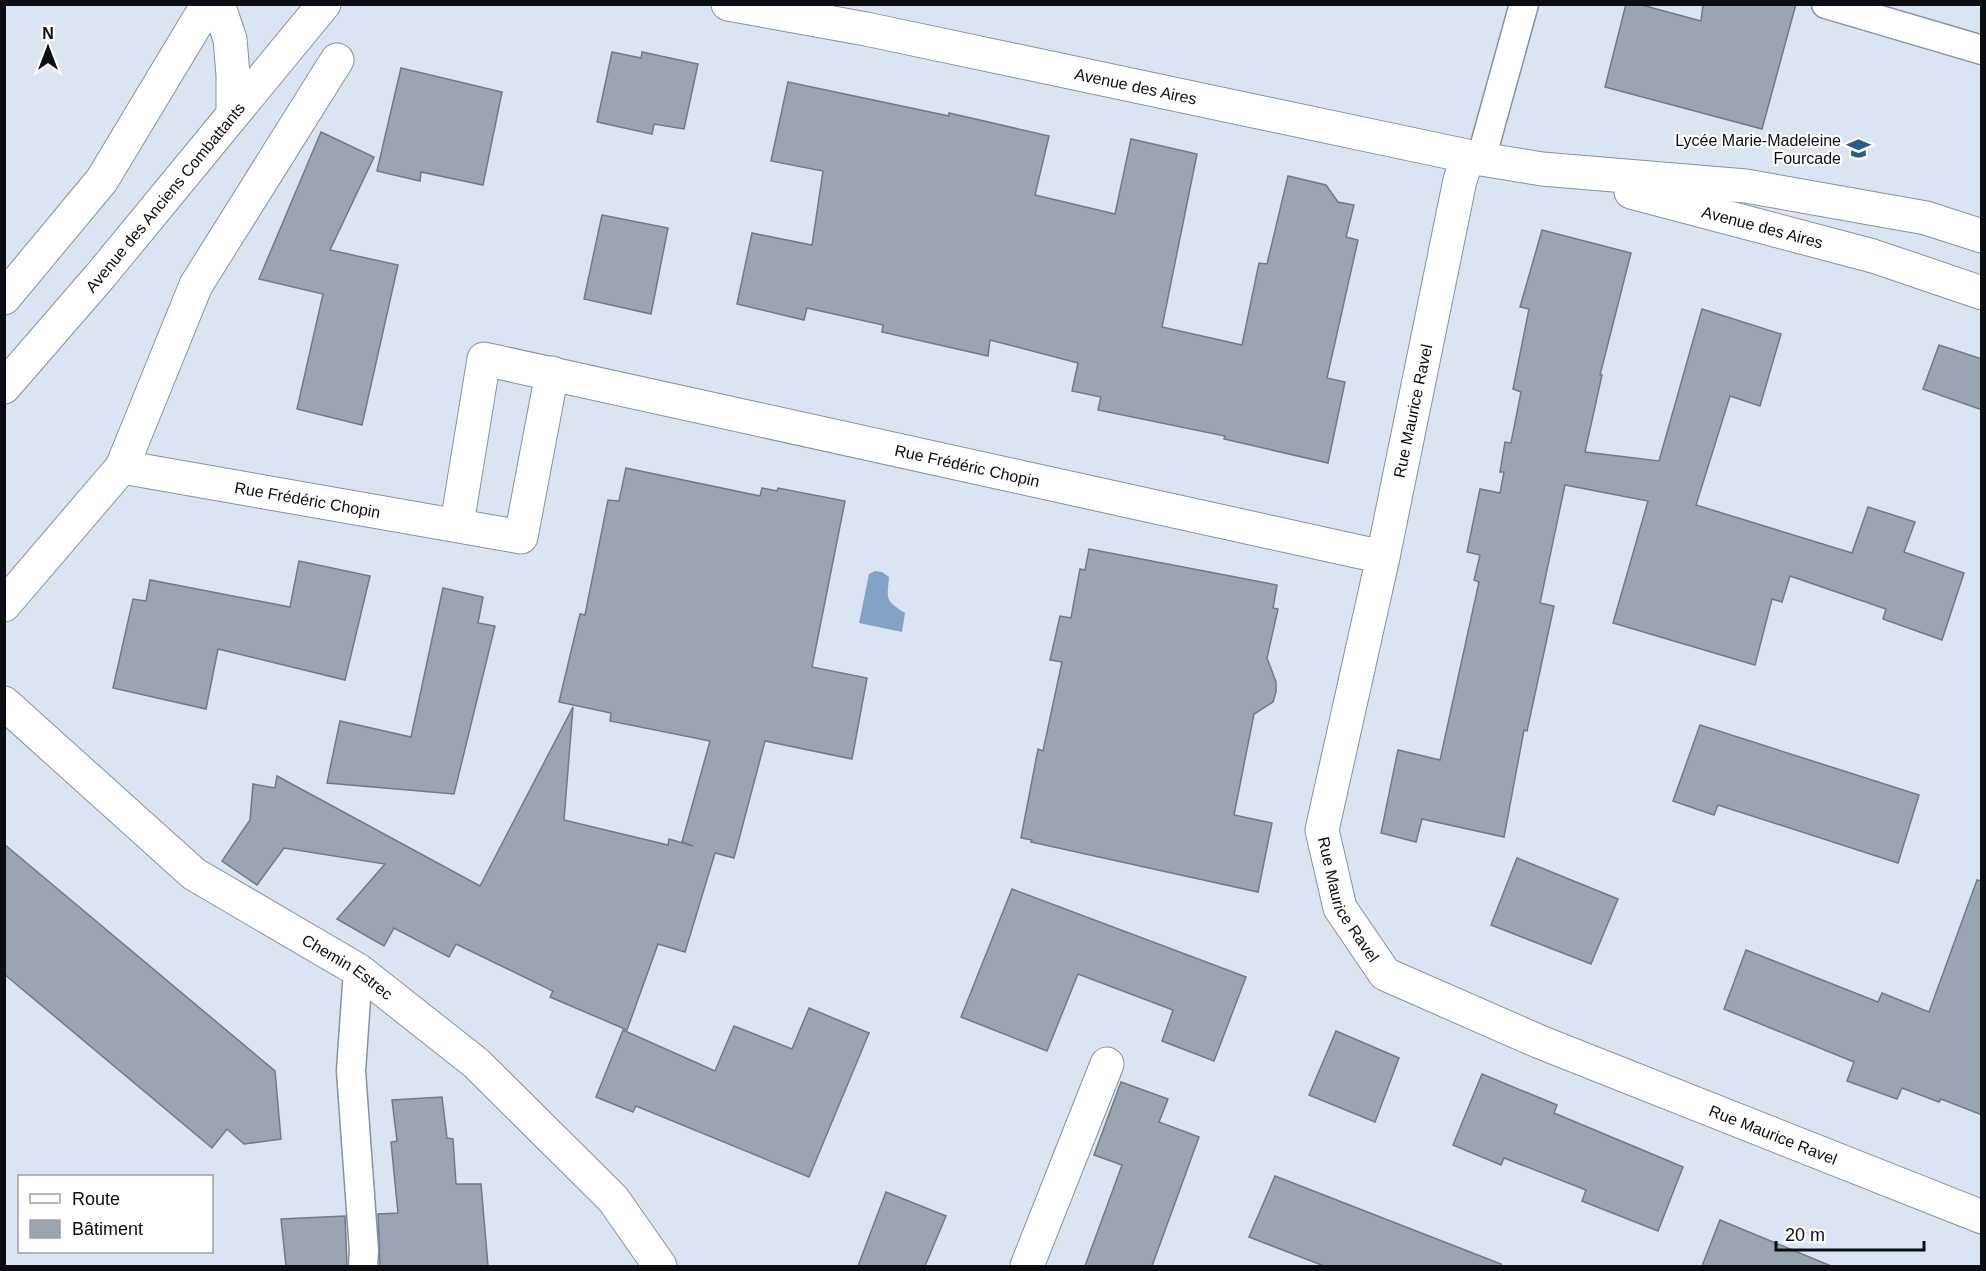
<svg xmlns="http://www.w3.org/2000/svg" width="1986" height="1271" font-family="Helvetica,sans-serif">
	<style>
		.water { fill: #82a3c6 }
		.building { fill: #9aa5b2; stroke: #6f7a86; stroke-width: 1.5 }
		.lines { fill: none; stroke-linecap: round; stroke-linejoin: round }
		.service-casing { stroke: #87929f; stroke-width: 31 }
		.minor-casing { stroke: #87929f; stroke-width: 35 }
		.secondary-casing { stroke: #87929f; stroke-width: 35 }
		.service { stroke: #fff; stroke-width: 28 }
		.minor { stroke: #fff; stroke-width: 33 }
		.secondary { stroke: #fff; stroke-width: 33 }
		.labels { text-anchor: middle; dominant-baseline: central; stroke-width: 4.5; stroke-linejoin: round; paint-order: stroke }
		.street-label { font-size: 16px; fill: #0a0e12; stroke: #fff }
		.poi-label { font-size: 16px; fill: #0a0e12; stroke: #fff; text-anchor: end }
	</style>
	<rect width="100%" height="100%" fill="#d9e5f2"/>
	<!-- water -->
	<path class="water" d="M875 571 882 572 889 577C887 600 885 600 905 613L902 632 859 623 869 574Z"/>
	<!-- building -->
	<g class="building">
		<path d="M1626 4H1638L1701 21 1703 4H1796L1762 129 1605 87Z"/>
		<path d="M612 52 641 58 642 52 698 64 684 129 654 124 652 134 597 122Z"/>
		<path d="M401 68 502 92 483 185 421 172 420 181 377 171Z"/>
		<path d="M788 82 949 116V113L1049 136 1035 195 1115 214 1131 139 1197 154 1162 327 1242 345 1259 263 1267 264 1288 176 1326 185 1338 202 1354 205 1346 237 1358 240 1327 378 1345 382 1328 463 1224 439 1225 436 1098 410 1101 397 1072 391 1078 363 990 340 988 356 882 332 883 325 807 308 804 320 737 304 752 233 812 245 823 171 771 161Z"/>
		<path d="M321 132 374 157 330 250 398 265 362 425 297 409 323 294 259 279Z"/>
		<path d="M602 215 668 228 651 314 584 299Z"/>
		<path d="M1542 230 1631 253 1600 375H1602L1585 452 1659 461 1702 309 1781 334 1760 406 1730 396 1696 505 1852 553 1868 507 1915 522 1904 552 1964 573 1942 640 1883 619 1886 609 1790 576 1782 602 1772 599 1755 665 1613 623 1648 501 1565 485 1540 603 1554 606 1527 731 1524 730 1504 837 1422 819 1416 842 1381 833 1398 750 1440 760 1479 582 1474 580 1480 555 1467 552 1480 489 1500 493 1504 472H1500L1505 442 1511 443 1521 392 1513 389 1529 309 1520 307Z"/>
		<path d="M1939 345 1982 359V410L1923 389Z"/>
		<path d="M626 468 760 496 762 488 777 491 778 488 845 501 812 667 867 678 852 759 765 741 734 858 715 853 685 952 658 944 627 1030 550 997 553 991 456 944 449 957 394 928 384 946 337 919 385 864 284 848 257 885 222 861 250 820 253 784 275 788 277 776 480 886 573 707 564 820 668 845 669 839 693 846 682 842 710 741 610 721 611 713 559 702 580 614 585 615 608 500 619 501Z"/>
		<path d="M1089 549 1277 585 1273 608 1278 609 1267 658 1276 682V692L1273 702 1254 714 1234 815 1272 823 1258 892 1031 842 1032 840 1021 838 1038 749 1043 751 1062 662 1050 660 1060 616 1071 618 1080 569 1085 570Z"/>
		<path d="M299 561 370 576 345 680 218 649 206 709 113 688 133 599 146 601 150 580 290 607Z"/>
		<path d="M443 588 483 597 478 623 495 626 454 794 327 783 340 721 411 737Z"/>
		<path d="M1700 725 1919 795 1898 863 1718 805 1714 815 1673 801Z"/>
		<path d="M4 844 275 1071 281 1139 244 1144 227 1129 212 1148 4 974Z"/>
		<path d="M1517 858 1618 899 1591 964 1491 925Z"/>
		<path d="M1977 880 1982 881V1115L1941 1099 1939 1102 1902 1088 1897 1099 1847 1081 1854 1062 1724 1009 1746 950 1878 1002 1882 993 1929 1012Z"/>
		<path d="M1012 889 1246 977 1214 1061 1162 1041 1173 1010 1078 974 1047 1051 961 1017Z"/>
		<path d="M809 1008 869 1033 809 1177 636 1106 633 1112 596 1097 623 1030 715 1071 734 1026 792 1049Z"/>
		<path d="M1336 1031 1399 1058 1375 1122 1309 1095Z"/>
		<path d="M1482 1074 1557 1105 1554 1113 1683 1167 1658 1231 1582 1201 1586 1190 1504 1158 1501 1165 1453 1145Z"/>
		<path d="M1121 1082 1168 1099 1159 1122 1199 1137 1152 1266H1085L1122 1165 1094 1155Z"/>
		<path d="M442 1097 447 1138 453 1139 456 1184H481L488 1266H380L378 1214 398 1213 391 1142 397 1141 392 1100Z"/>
		<path d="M1275 1176 1501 1264V1266H1324L1249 1237Z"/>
		<path d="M886 1192 946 1216 925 1266H858Z"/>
		<path d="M345 1216 347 1266H286L281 1219Z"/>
		<path d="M1720 1220 1831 1266H1702Z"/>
	</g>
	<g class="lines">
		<defs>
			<g id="service">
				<path d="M1826 4 1982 50"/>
				<path d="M1481 159 1524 4"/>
				<path d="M358 970 351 1071 364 1251 363 1266"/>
			</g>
			<g id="minor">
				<path id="s1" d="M728 4 866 29 1481 159 1542 169 1746 186 1926 218 1982 236"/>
				<path id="s2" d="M1468 157 1460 180 1383 557 1322 830 1340 908 1385 974 1540 1042 1982 1217"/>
				<path id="s3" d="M1631 192 1873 256 1982 293"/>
				<path d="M122 467 196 285 337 60"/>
				<path id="s4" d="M457 524 484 359 1383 557"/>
				<path id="s5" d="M4 605 122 467 521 537 552 373"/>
				<path id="s6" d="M4 703 194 874 358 970 476 1063 613 1199 660 1266"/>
				<path d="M1027 1266 1107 1064"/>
			</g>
			<g id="secondary">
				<path d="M218 4 230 39 233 75V113"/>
				<path d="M4 298 102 180 208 4"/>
				<path id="s7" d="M4 387 101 275 324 4"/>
			</g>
		</defs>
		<!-- service casing -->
		<use href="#service" class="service-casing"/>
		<!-- minor casing -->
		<use href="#minor" class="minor-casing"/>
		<!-- secondary casing -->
		<use href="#secondary" class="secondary-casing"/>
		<!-- service -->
		<use href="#service" class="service"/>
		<!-- minor -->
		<use href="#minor" class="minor"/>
		<!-- secondary -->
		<use href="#secondary" class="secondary"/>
	</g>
	<!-- icons -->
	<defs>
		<symbol id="school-bare" viewBox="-9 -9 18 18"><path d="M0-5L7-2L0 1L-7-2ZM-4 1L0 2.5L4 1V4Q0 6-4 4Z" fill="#255e96" stroke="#fff" stroke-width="2.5" paint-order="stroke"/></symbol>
	</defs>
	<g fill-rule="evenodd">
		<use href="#school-bare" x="1842" y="132" width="33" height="33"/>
	</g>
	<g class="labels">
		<!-- street labels -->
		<g class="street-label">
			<text stroke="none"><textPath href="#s1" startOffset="416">Avenue des Aires</textPath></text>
			<text stroke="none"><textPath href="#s7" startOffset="249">Avenue des Anciens Combattants</textPath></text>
			<text stroke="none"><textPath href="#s3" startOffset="136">Avenue des Aires</textPath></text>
			<text transform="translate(1413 411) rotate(-78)">Rue Maurice Ravel</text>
			<text stroke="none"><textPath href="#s4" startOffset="662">Rue Frédéric Chopin</textPath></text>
			<text stroke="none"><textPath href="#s5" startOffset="370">Rue Frédéric Chopin</textPath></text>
			<text stroke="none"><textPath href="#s2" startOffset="764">Rue Maurice Ravel</textPath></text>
			<text stroke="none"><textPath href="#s6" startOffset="435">Chemin Estrec</textPath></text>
			<text stroke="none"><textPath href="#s2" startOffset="1269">Rue Maurice Ravel</textPath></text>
		</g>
		<!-- poi labels -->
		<g class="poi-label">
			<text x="1841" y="140">Lycée Marie-Madeleine<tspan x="1841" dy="18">Fourcade</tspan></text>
		</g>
	</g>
	<!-- border -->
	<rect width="1986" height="1271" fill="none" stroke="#0a0e12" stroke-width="12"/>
	<!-- legend -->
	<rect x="18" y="1175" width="195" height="78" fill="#ffffff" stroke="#9d9fa0" stroke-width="1.5"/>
	<rect x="30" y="1194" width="30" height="9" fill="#ffffff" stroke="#9d9fa0" stroke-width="1.5"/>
	<text x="72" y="1205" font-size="18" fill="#0a0e12">Route</text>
	<rect x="30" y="1220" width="30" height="18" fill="#9aa5b2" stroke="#9d9fa0" stroke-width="1.5"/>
	<text x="72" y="1235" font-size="18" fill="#0a0e12">Bâtiment</text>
	<!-- north arrow -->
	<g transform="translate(48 48)" stroke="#ffffff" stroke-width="4.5" paint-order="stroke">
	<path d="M0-4.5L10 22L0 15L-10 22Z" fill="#0a0e12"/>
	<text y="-9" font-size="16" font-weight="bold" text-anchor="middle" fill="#0a0e12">N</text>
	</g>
	<!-- scale -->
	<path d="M1776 1241v9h148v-9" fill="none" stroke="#0a0e12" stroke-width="3"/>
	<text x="1785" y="1241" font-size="18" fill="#0a0e12" stroke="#ffffff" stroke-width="4.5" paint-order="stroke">20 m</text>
</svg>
